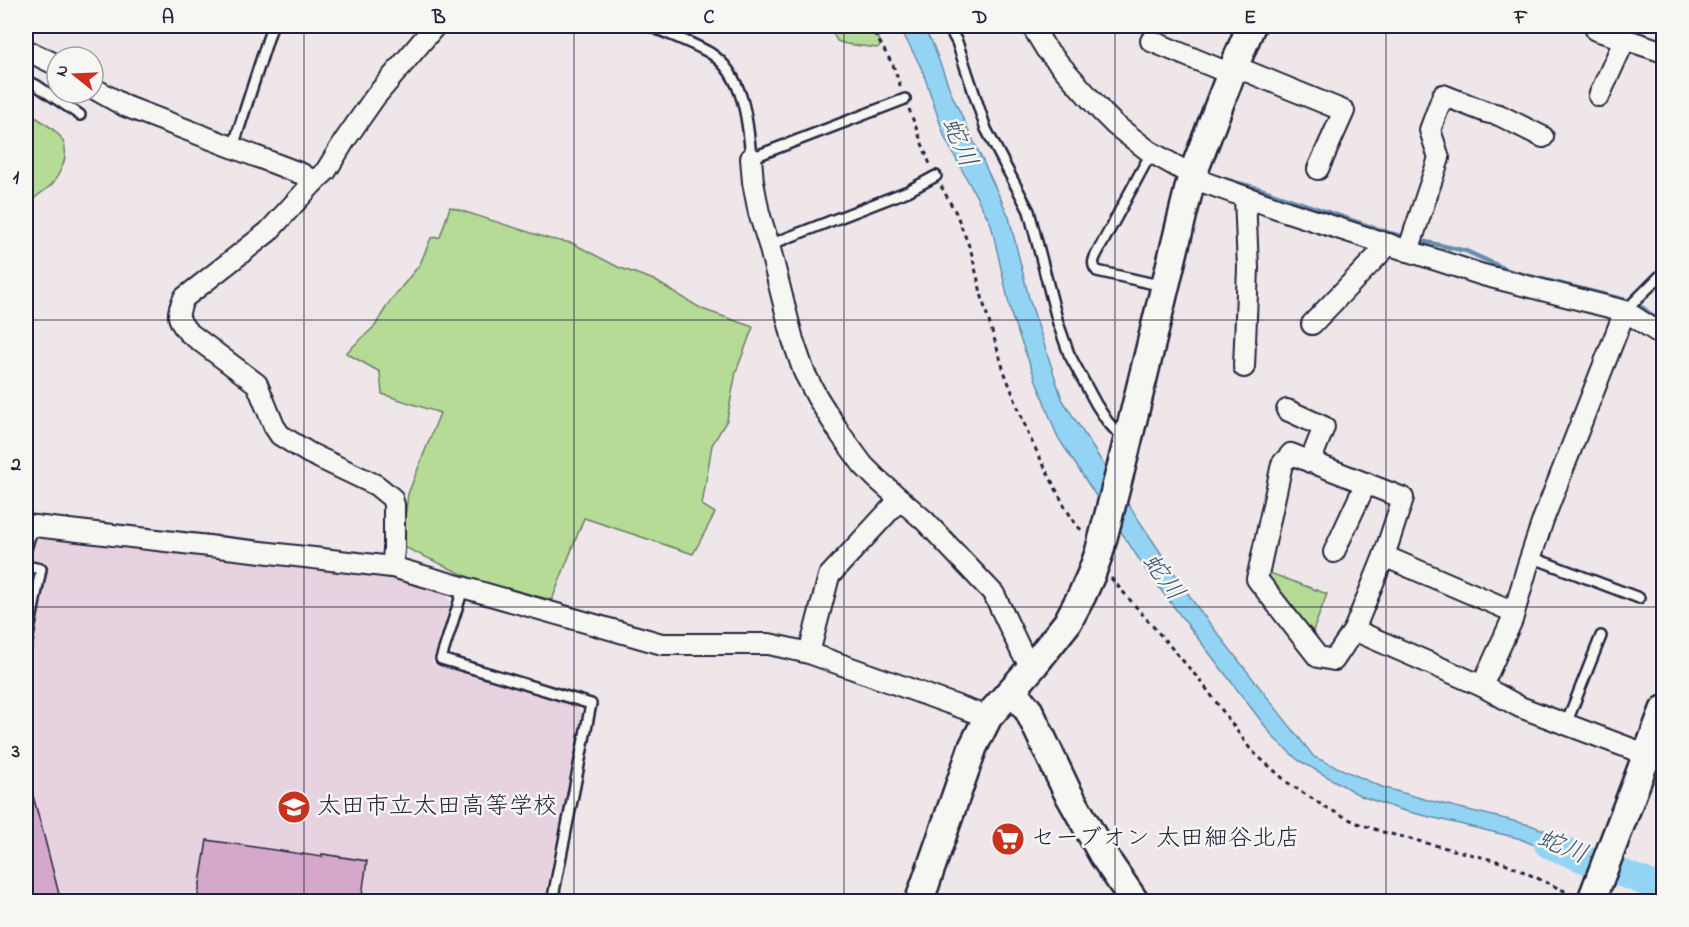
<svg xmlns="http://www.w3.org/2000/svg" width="1689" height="927" font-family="'Indie Flower','Klee One',sans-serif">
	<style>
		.built { fill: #e7d3e0 }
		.green { fill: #b5db96; stroke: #6c7e68; stroke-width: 1.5 }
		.water { fill: #93d4f5; stroke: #668dab; stroke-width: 1.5 }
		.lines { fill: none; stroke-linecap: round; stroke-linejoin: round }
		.stream { stroke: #668dab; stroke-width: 4.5 }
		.river { stroke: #93d4f5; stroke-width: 28 }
		.building { fill: #d5a7ca; stroke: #22223b; stroke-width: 1.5 }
		.lane-casing { stroke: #22223b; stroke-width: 14 }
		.street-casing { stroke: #22223b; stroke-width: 24 }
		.secondary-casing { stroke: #22223b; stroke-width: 32 }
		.path { stroke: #22223b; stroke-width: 3; stroke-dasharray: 4.5 4.5; stroke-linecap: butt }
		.lane { stroke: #f6f6f2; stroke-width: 9 }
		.street { stroke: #f6f6f2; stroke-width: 20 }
		.secondary { stroke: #f6f6f2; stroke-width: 27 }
		.grid { fill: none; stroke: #22223b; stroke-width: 1.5; stroke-opacity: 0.55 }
		.labels { text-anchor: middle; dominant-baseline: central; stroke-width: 5; stroke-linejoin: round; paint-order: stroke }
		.poi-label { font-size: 24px; fill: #22223b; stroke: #f6f6f2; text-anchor: start }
		.water-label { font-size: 26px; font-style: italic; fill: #445773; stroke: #f6f6f2 }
		.neatline { fill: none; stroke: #22223b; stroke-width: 2 }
		.grid-label { font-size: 20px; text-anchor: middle; font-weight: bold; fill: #22223b }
	</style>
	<rect width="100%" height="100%" fill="#efe6ea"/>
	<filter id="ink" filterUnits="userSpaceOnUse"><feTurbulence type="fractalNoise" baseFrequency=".0167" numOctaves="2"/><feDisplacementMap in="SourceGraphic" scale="12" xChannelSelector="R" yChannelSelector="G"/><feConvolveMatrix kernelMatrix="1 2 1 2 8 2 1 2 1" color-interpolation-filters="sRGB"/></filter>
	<g filter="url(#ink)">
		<!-- built -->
		<path class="built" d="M26 539H42L163 550 377 576 445 590 450 603 432 663 575 706 582 713 544 901H26Z"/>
		<!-- green -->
		<g class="green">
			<path d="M829 26H870L882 44 877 48 846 44 837 41Z"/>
			<path d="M26 111C48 126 75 136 62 167 60 172 57 178 53 183 47 191 33 195 29 206 27 210 27 227 26 234Z"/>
			<path d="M450 207 550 239 572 243 618 267 654 280 702 309 753 327 736 372 727 420 712 445 702 505 715 513 693 554 584 518 552 600 475 580 406 548 402 542 408 494 440 413 382 394 380 372 346 353 375 326 388 304 420 264 431 238 440 237Z"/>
			<path d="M1259 569 1327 594 1308 644Z"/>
			<path d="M26 574 32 580 26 618Z"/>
		</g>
		<!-- water -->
		<g class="water">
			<path d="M899 26H921L932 42 952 95 1009 217 1029 298 1062 399 1109 473 1102 505 1057 436 1012 317 991 224 945 138 922 69Z"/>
			<path d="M1124 498 1197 607 1314 757 1382 787 1431 801 1530 825 1588 846 1581 865 1518 838 1401 810 1361 796 1298 760 1275 739 1148 573 1116 524Z"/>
			<path d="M1628 864 1663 877V896L1622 882Z"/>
		</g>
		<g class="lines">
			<!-- stream -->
			<g class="stream">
				<path d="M1217 177 1260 189 1389 233 1406 237"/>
				<path d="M1417 240 1466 251 1510 271 1626 300 1643 308 1662 324"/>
			</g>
			<!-- river -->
			<path class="river" d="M1548 844 1584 859 1664 889"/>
		</g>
		<!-- building -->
		<g class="building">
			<path d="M30 785 44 836 61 902H28L26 893V786Z"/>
			<path d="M207 840 322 857V854L367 861 361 902H197Z"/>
		</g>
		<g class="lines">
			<defs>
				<g id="lane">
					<path d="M650 26C670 35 691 42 710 53 744 74 748 122 751 158L905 99"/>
					<path d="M948 26 957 42 986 129 1029 211 1058 323 1069 354 1096 404 1107 421 1117 432 1127 437"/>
					<path d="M26 81 36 85 80 115"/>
					<path d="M233 147 272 26"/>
					<path d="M1153 153 1145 164 1096 255C1093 261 1092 265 1097 271L1163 286"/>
					<path d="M769 245 908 191 936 176"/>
					<path d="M1625 311 1664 272"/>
					<path d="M26 549 33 525"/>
					<path d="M1531 557 1639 598"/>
					<path d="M26 566 41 569 26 647"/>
					<path d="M464 586 441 659 591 704 552 902"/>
					<path d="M1566 724 1601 636"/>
				</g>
				<g id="street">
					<path d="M1032 26 1046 49 1102 112 1115 125 1149 151 1206 183 1288 212 1483 275 1625 311 1664 336"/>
					<path d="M1596 30 1664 52"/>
					<path d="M1151 41 1231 74"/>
					<path d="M26 50 57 65"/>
					<path d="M1234 66 1344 111 1318 169"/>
					<path d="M93 88 125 106 302 174 314 182"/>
					<path d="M1599 96 1625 39"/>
					<path d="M751 158 753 182 759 213 769 245 793 340 804 372 817 397 841 435 863 465 877 479 925 521 994 594 1022 653 1033 666"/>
					<path d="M1408 251 1439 158 1430 130 1443 95 1486 112 1499 115 1543 137"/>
					<path d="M1625 311 1543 520 1527 568 1512 620 1482 686 1520 707 1664 761"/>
					<path d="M1312 324 1389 244"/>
					<path d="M1244 367 1248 268 1245 197"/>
					<path d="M1287 410 1324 427 1310 462"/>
					<path d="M26 525 392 567 662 644H769L809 653 988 717"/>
					<path d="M1334 552 1366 483"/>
					<path d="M392 567 394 550V505L392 498 376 485 309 453 280 435 274 426 257 384 188 332C176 318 177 314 184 298L268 232 314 182 326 171 345 140 375 97 435 26"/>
					<path d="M1354 630 1334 660 1318 657 1257 579 1282 464 1291 454 1403 498 1384 556"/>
					<path d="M809 653 829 576 900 499"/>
					<path d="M1482 686 1354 630 1384 556 1514 612"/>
				</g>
				<g id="secondary">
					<path d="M1010 692 1020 700 1029 711 1067 791 1103 855 1135 902"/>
					<path d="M919 902 973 747 988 717 1033 666 1067 623 1082 595 1091 575 1099 553 1122 464 1192 176 1231 74 1251 26"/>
					<path d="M1591 902 1664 710"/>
				</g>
			</defs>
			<!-- lane casing -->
			<use href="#lane" class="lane-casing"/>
			<!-- street casing -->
			<use href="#street" class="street-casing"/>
			<!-- secondary casing -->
			<use href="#secondary" class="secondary-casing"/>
			<!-- path -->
			<g class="path">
				<path d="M870 26 893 65 901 88"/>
				<path d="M909 109 931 167"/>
				<path d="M941 186 956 213 971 251 984 305 1004 371 1029 436 1065 507 1077 526 1084 532"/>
				<path d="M1111 578 1203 684 1251 750 1288 783 1325 807 1357 823 1383 832 1505 863 1571 894"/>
			</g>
			<!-- lane -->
			<use href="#lane" class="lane"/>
			<!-- street -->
			<use href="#street" class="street"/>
			<!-- secondary -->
			<use href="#secondary" class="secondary"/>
		</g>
	</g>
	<!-- grid -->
	<path class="grid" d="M304 26V902M574 26V902M844 26V902M1115 26V902M1386 26V902M26 320H1664M26 607H1664"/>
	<!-- icons -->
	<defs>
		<symbol id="school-disc" viewBox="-11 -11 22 22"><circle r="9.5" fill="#c8321e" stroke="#f6f6f2"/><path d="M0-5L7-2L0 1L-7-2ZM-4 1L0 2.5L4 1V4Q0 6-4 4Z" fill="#fff"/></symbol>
		<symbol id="supermarket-disc" viewBox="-11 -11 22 22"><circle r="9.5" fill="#c8321e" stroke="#f6f6f2"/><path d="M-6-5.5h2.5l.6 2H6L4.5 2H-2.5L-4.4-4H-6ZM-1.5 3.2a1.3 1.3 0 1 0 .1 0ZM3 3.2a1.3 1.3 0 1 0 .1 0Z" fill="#fff"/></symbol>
	</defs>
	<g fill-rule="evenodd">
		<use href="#school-disc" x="275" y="788" width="38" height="38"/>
		<use href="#supermarket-disc" x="989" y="820" width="38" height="38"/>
	</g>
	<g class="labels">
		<!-- poi labels -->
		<g class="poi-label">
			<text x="317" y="807">太田市立太田高等学校</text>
			<text x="1031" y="839">セーブオン 太田細谷北店</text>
		</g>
		<!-- water labels -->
		<g class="water-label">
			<text transform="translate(958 143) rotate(67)">蛇川</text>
			<text transform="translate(1162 578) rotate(54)">蛇川</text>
			<text transform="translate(1562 848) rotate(22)">蛇川</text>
		</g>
	</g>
	<!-- margin -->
	<rect width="1689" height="927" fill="none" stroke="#f6f6f2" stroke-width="66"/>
	<!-- north arrow -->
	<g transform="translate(75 75) rotate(288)"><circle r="28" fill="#f6f6f2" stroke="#a1a1a9" stroke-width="1.5"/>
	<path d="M0-4.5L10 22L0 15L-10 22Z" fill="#c8321e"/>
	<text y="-9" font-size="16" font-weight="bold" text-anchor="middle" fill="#22223b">N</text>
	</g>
	<rect x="33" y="33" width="1623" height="861" class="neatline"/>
	<g class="grid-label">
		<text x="168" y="23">A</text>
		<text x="439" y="23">B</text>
		<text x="709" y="23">C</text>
		<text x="980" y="23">D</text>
		<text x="1250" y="23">E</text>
		<text x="1521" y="23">F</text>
		<text x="16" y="183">1</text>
		<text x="16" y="470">2</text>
		<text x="16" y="757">3</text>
	</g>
</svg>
